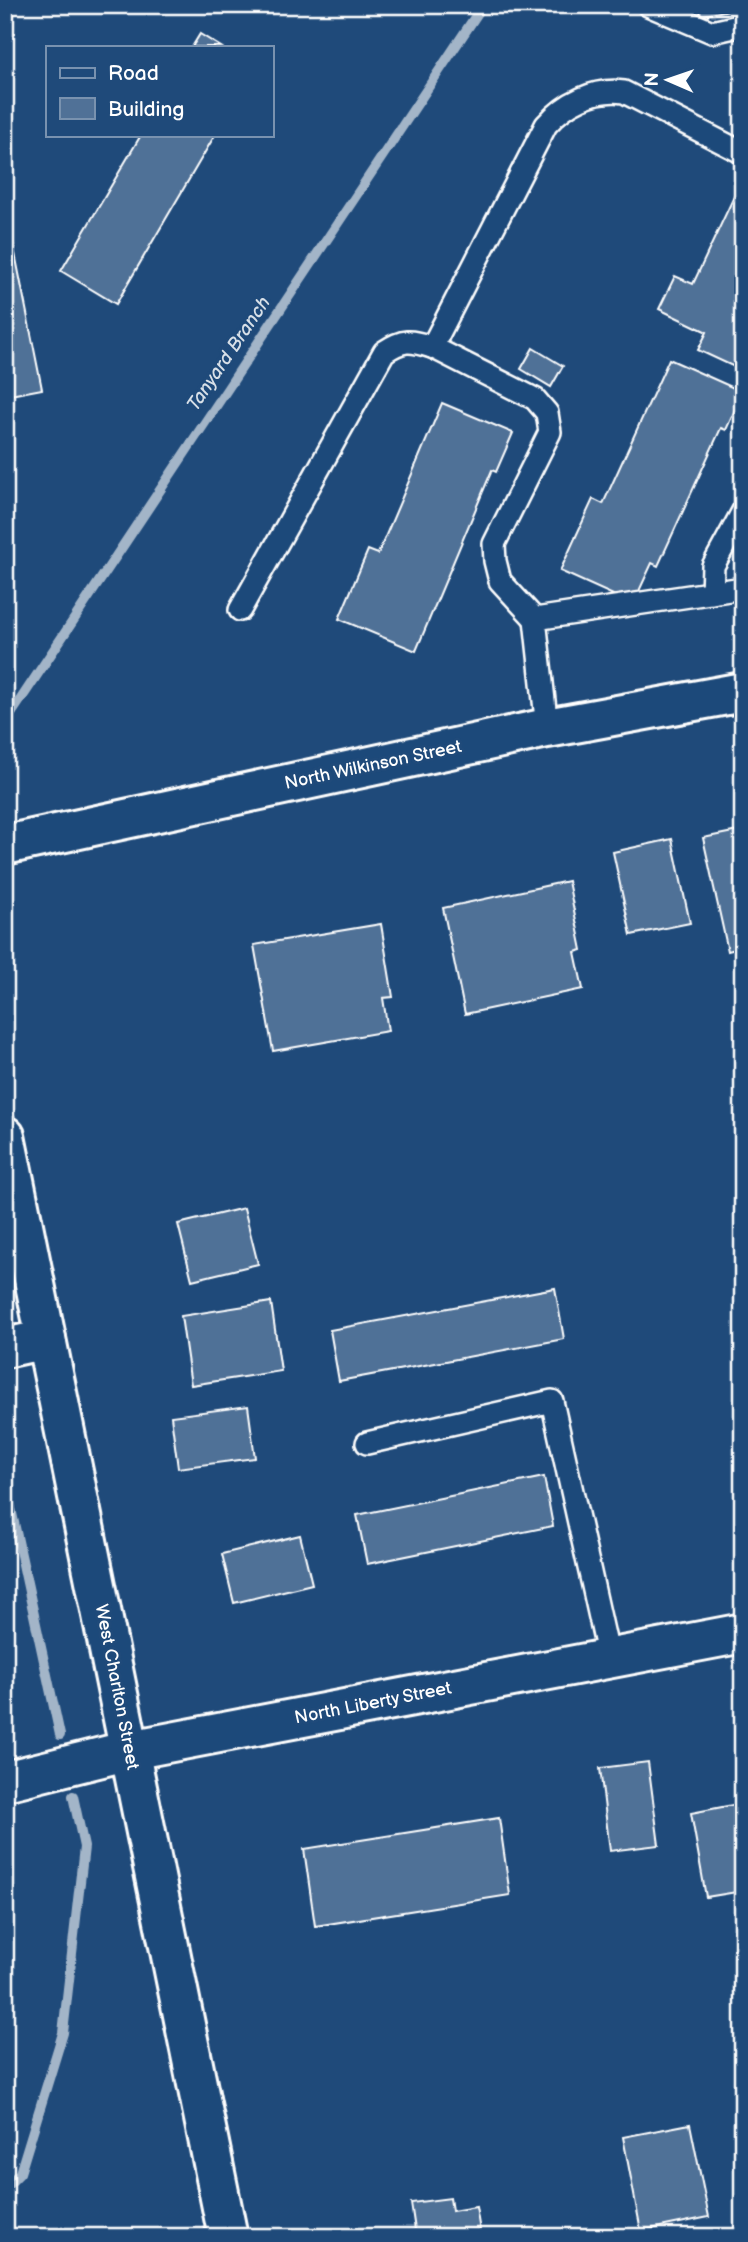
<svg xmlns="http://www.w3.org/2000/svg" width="748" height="2242" font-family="'Balsamiq Sans',sans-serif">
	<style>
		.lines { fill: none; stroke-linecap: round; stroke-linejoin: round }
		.stream { stroke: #a3b5c8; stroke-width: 10 }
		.building { fill: #507197; stroke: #fff; stroke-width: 2 }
		.lane-casing { stroke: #fff; stroke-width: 26 }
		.street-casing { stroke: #fff; stroke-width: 44 }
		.lane { stroke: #1f4a7a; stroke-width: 21 }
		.street { stroke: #1f4a7a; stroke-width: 38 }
		.labels { text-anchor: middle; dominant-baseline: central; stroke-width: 6; stroke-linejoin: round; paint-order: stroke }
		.street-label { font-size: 18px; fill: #fff; stroke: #1f4a7a }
		.water-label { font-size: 19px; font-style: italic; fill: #d8e0e8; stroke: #1f4a7a }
	</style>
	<rect width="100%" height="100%" fill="#1f4a7a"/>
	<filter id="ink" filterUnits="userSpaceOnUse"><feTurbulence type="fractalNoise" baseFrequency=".0143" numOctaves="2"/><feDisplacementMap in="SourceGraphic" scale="14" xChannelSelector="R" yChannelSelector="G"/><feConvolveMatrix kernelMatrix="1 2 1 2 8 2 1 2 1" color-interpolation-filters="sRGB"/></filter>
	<g filter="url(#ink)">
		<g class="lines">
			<!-- stream -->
			<g class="stream">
				<path d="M5 723 483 5"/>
				<path d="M5 1481 60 1735"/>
				<path d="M5 2188 20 2173 63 2033 84 1847 73 1796"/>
			</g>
		</g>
		<!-- building -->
		<g class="building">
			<path d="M699 5H743V7L701 16Z"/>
			<path d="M200 34 221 47H192Z"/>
			<path d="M141 135H215L116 304 61 271Z"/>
			<path d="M737 190 743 193V371L698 350 707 332 659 309 675 276 693 284Z"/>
			<path d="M5 203 42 389 5 396Z"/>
			<path d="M533 348 563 366 551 387 521 369Z"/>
			<path d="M669 359 743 392 726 430 721 428 658 566 652 563 633 604 560 571 593 499 603 504Z"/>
			<path d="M442 403 513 433 496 472 492 470 416 651 339 619 368 550 378 554Z"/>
			<path d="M743 830V947L728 951 703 838Z"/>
			<path d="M672 839 690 923 631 935 613 852Z"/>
			<path d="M568 881 582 950 575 952 583 989 465 1014 443 908Z"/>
			<path d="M381 924 393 997 383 998 388 1031 273 1051 254 945Z"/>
			<path d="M244 1208 258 1264 192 1280 178 1224Z"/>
			<path d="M555 1288 564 1339 339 1381 330 1330Z"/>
			<path d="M271 1302 281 1371 191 1385 181 1316Z"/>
			<path d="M248 1406 255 1458 178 1468 171 1416Z"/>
			<path d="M544 1477 553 1526 367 1564 357 1515Z"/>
			<path d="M300 1535 312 1584 234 1603 222 1554Z"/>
			<path d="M648 1762 659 1845 610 1851 600 1768Z"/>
			<path d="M743 1803V1891L706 1897 691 1813Z"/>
			<path d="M499 1818 510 1895 315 1926 304 1849Z"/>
			<path d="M690 2124 709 2217 641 2231 623 2137Z"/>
			<path d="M450 2198 452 2211 476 2207 481 2237H391L390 2233 415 2230 411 2203Z"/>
		</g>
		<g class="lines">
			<defs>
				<g id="lane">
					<path d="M648 5 712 32 743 25"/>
					<path d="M712 593 713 566 743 511"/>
					<path d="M240 610 384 352C403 339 410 340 432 347"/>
					<path d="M535 619 500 581 495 561 494 544 550 432 547 413 535 399 432 347 546 125C565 103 594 88 624 92L743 153"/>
					<path d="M547 728 535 619 743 588"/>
					<path d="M367 1443 552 1401 609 1658"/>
				</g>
				<g id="street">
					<path d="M5 845 547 728 743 692"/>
					<path d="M5 1136 228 2237"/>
					<path d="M5 1348 46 1339"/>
					<path d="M5 1781 130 1750 743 1633"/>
				</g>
			</defs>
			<!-- lane casing -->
			<use href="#lane" class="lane-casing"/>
			<!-- street casing -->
			<use href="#street" class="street-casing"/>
			<!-- lane -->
			<use href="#lane" class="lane"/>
			<!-- street -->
			<use href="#street" class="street"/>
		</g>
	</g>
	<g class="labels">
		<!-- street labels -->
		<g class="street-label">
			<text transform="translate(373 765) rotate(-12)">North Wilkinson Street</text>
			<text transform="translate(117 1687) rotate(79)">West Charlton Street</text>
			<text transform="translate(373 1703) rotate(-11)">North Liberty Street</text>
		</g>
		<!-- water labels -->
		<g class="water-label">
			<text transform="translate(229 354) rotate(-56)">Tanyard Branch</text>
		</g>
	</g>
	<!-- margin -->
	<rect width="748" height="2242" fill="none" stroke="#1f4a7a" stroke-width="28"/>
	<rect x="14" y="14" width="720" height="2214" fill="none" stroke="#fff" stroke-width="2.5" filter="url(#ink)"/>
	<!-- legend -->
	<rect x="46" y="46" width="228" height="91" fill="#1f4a7a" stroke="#7992af" stroke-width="2"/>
	<rect x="60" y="68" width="35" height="10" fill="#1f4a7a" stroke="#7992af" stroke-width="2"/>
	<text x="108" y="80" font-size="21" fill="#ffffff">Road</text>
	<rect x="60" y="98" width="35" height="21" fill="#507197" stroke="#7992af" stroke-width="2"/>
	<text x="108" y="116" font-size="21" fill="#ffffff">Building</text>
	<!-- north arrow -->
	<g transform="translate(668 80) rotate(272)" stroke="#1f4a7a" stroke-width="5" paint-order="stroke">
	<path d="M0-5L12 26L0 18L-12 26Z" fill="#ffffff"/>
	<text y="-10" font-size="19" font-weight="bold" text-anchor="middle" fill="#ffffff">N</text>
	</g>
</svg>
